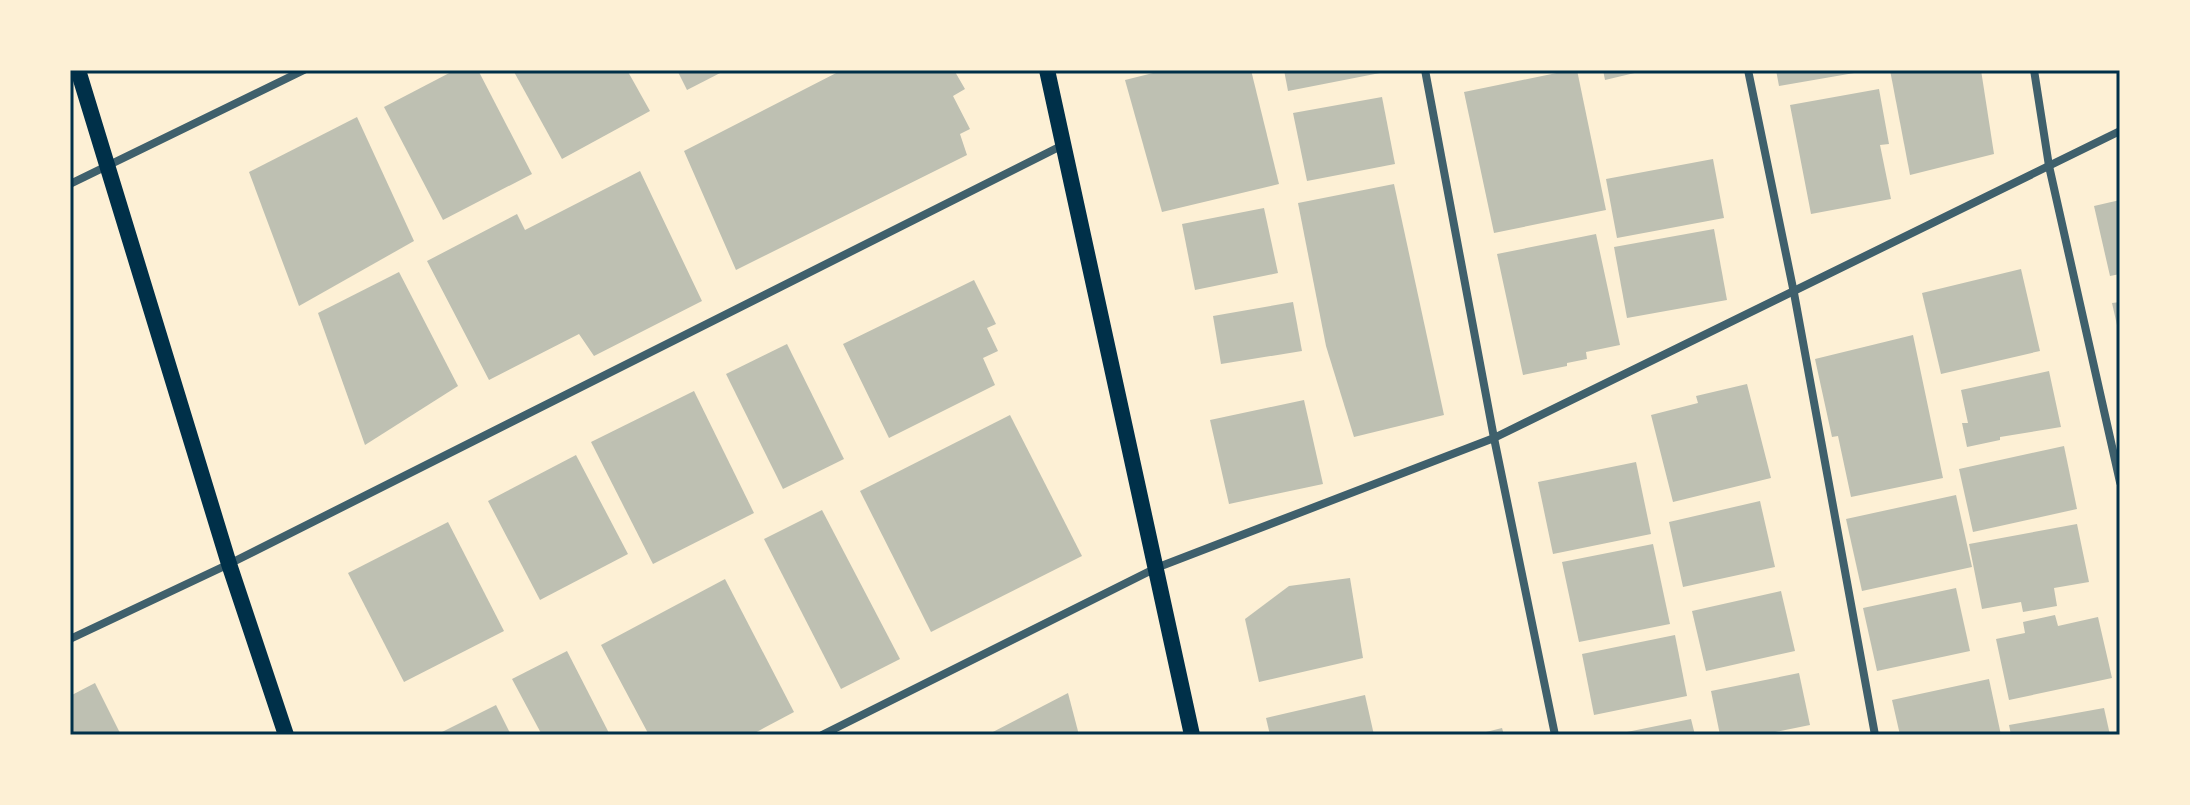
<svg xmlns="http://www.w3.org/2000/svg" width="2190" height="805" font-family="'Public Sans',sans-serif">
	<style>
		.building { fill: #bec0b2 }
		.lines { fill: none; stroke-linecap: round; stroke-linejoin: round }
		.minor { stroke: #3f606c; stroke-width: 8 }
		.secondary { stroke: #003049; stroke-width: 16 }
		.neatline { fill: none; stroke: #003049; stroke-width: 3 }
	</style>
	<rect width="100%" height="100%" fill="#fdf0d5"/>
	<!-- building -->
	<g class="building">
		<path d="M455 70H478L532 174 443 220 384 107Z"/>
		<path d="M513 70H627L650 111 562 159Z"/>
		<path d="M677 70H726L687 90Z"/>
		<path d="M842 70H954L965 89 953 96 970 129 960 134 967 155 736 270 684 151Z"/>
		<path d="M1165 70H1251L1279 184 1162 212 1125 80Z"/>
		<path d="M1284 70H1379L1380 73 1288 91Z"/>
		<path d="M1571 70H1577L1606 210 1494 233 1464 92Z"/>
		<path d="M1603 70H1643V71L1605 80Z"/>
		<path d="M1776 70H1859L1860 72 1779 86Z"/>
		<path d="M1890 70H1981L1994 154 1910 175Z"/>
		<path d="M1879 89 1889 144 1880 145 1891 199 1811 214 1790 105Z"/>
		<path d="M1382 97 1395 164 1307 181 1293 113Z"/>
		<path d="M357 117 414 241 299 306 249 172Z"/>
		<path d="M1713 159 1724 218 1617 238 1606 179Z"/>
		<path d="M640 171 702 301 594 356 579 334 489 380 427 261 517 214 525 230Z"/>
		<path d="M1394 184 1444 415 1354 437 1326 346 1298 203Z"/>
		<path d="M2120 200V274L2110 276 2094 206Z"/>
		<path d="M1264 208 1278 273 1195 290 1182 224Z"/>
		<path d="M1714 229 1727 300 1627 318 1614 247Z"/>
		<path d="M1596 234 1620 345 1586 352 1587 359 1567 363V366L1523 375 1497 254Z"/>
		<path d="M2021 269 2040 351 1941 374 1922 293Z"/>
		<path d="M399 272 458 386 365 445 318 313Z"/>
		<path d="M974 280 996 324 987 328 998 351 983 358 995 385 889 438 843 344Z"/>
		<path d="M1293 302 1302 351 1221 364 1213 316Z"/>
		<path d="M2120 302V334H2119L2112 303Z"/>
		<path d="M1913 335 1943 478 1851 497 1838 436 1832 437 1815 359Z"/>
		<path d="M787 344 844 459 783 489 726 374Z"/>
		<path d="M2049 371 2061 427 2000 437V440L1967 447 1962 423H1968L1961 390Z"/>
		<path d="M1747 384 1771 478 1673 502 1651 415 1698 403 1696 396Z"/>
		<path d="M694 391 754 513 653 564 591 442Z"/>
		<path d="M1304 400 1323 484 1229 504 1210 420Z"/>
		<path d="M1010 415 1082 556 931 632 860 491Z"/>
		<path d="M2064 446 2077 509 1973 532 1959 469Z"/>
		<path d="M576 455 628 554 540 600 488 501Z"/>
		<path d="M1636 462 1651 534 1553 554 1538 482Z"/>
		<path d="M1956 495 1972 567 1862 591 1846 519Z"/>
		<path d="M1760 501 1775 567 1683 587 1669 522Z"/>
		<path d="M822 510 900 659 841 689 764 539Z"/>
		<path d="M448 522 504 631 404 682 348 573Z"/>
		<path d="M2077 524 2089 582 2054 588 2057 606 2023 612 2021 602 1982 609 1969 544Z"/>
		<path d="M1653 544 1670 624 1579 642 1562 562Z"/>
		<path d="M1350 578 1363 658 1259 682 1245 619 1289 586Z"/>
		<path d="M725 579 794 712 751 735H649L601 645Z"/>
		<path d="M1956 588 1970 651 1877 671 1863 608Z"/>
		<path d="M1781 591 1795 651 1706 671 1692 611Z"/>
		<path d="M2055 615 2058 626 2098 617 2112 678 2009 700 1996 639 2025 633 2023 622Z"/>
		<path d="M1675 635 1687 696 1594 715 1582 654Z"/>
		<path d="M567 651 610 735H542L512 679Z"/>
		<path d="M1799 673 1810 725 1761 735H1720L1711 691Z"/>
		<path d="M1989 679 2001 735H1900L1892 700Z"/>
		<path d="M95 683 121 735H70V696Z"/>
		<path d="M1068 693 1079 735H987Z"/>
		<path d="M1365 695 1374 735H1270L1266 718Z"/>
		<path d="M496 705 511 735H436Z"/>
		<path d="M2104 708 2110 735H2011L2009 725Z"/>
		<path d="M1691 719 1695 735H1617V734Z"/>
		<path d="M1502 728 1504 735H1478V734Z"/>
	</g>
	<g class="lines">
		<!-- minor -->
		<g class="minor">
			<path d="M1425 70 1494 438 1555 735"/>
			<path d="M1748 70 1794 293 1875 735"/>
			<path d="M2034 70 2049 166 2120 482"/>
			<path d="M70 184 304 70"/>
			<path d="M70 639 229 564 1063 145"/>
			<path d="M822 735 1156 568 1494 438 2120 131"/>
		</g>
		<!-- secondary -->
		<g class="secondary">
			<path d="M78 70 229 564 286 735"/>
			<path d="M1047 70 1192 735"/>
		</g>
	</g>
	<!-- border -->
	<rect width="2190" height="805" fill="none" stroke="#fdf0d5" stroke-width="144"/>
	<rect x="72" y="72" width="2046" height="661" class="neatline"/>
</svg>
